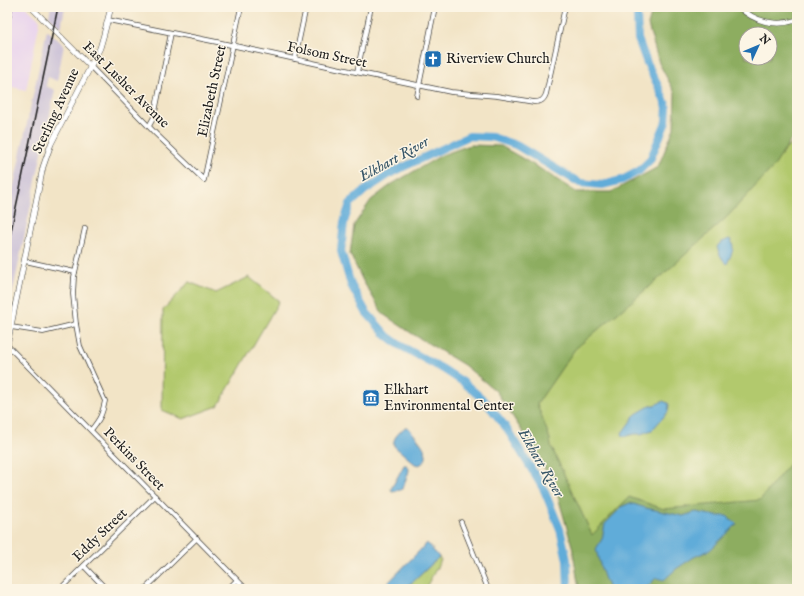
<svg xmlns="http://www.w3.org/2000/svg" width="804" height="596" font-family="'IM FELL English',serif">
	<style>
		.built { fill: #e8d2ee }
		.industrial { fill: #c9bfd7 }
		.green { fill: #b2c96d; stroke: #677244 }
		.forest { fill: #8dad60; stroke: #54643e; fill-rule: evenodd }
		.water { fill: #60acd9; stroke: #3e647a }
		.lines { fill: none; stroke-linecap: round; stroke-linejoin: round }
		.river { stroke: #60acd9; stroke-width: 8 }
		.minor-casing { stroke: #3c3a36; stroke-width: 5.5 }
		.tertiary-casing { stroke: #3c3a36; stroke-width: 6 }
		.primary-casing { stroke: #3c3a36; stroke-width: 8 }
		.minor { stroke: #fff; stroke-width: 4 }
		.tertiary { stroke: #fff; stroke-width: 5 }
		.primary { stroke: #fff; stroke-width: 6 }
		.rail { stroke: #1c1c1c; stroke-width: 1.5 }
		.labels { text-anchor: middle; dominant-baseline: central; stroke-width: 3; stroke-linejoin: round; paint-order: stroke }
		.street-label { font-size: 14px; fill: #1c1c1c; stroke: #fcf5e5 }
		.poi-label { font-size: 14px; fill: #1c1c1c; stroke: #fcf5e5; text-anchor: start }
		.water-label { font-size: 15px; font-style: italic; fill: #375668; stroke: #fcf5e5 }
	</style>
	<rect width="100%" height="100%" fill="#fcf5e5"/>
	<filter id="ink" filterUnits="userSpaceOnUse"><feTurbulence type="fractalNoise" baseFrequency=".025" numOctaves="2"/><feDisplacementMap in="SourceGraphic" scale="8" xChannelSelector="R" yChannelSelector="G"/><feConvolveMatrix kernelMatrix="1 2 1 2 8 2 1 2 1" color-interpolation-filters="sRGB"/></filter>
	<filter id="wash" filterUnits="userSpaceOnUse"><feTurbulence type="fractalNoise" baseFrequency=".012" numOctaves="4" result="noise"/><feDisplacementMap in="SourceGraphic" scale="16" xChannelSelector="R" yChannelSelector="G"/><feGaussianBlur stdDeviation="0.9" result="paint"/><feColorMatrix in="noise" values="0 0 0 0 0 0 0 0 0 0 0 0 0 0 0 0 0 1.4 0 .05"/><feComposite in="paint" operator="in"/></filter>
	<g filter="url(#wash)">
		<rect width="100%" height="100%" fill="#f2e4c6"/>
		<!-- built -->
		<path class="built" d="M13 7H26L40 20 26 90 7 86V35Z"/>
		<!-- industrial -->
		<g class="industrial">
			<path d="M51 7H65L61 28 49 16Z"/>
			<path d="M47 30 64 45 57 81 48 77 46 86 55 90 7 319V217Z"/>
		</g>
		<!-- green -->
		<g class="green">
			<path d="M797 138V475L765 522 585 561 537 404 575 343 734 202Z"/>
			<path d="M249 277 279 301 218 406 183 419 162 410 163 310 189 282 216 293Z"/>
			<path d="M439 557 441 560 425 589H402L414 581Z"/>
		</g>
		<!-- forest -->
		<path class="forest" d="M653 7H797V134L791 140 775 165 727 217 656 281 575 349 537 404 550 439 551 446 592 535 629 497 664 509 760 500 797 454V589H579L572 546 555 486 524 434 496 391 464 365 411 333 383 314 363 281 350 254 354 225 371 200 392 184 442 155 470 145 501 146 539 168 576 192H611L658 167 674 128 675 93 659 63 648 25ZM746 34H770V58H746Z"/>
		<!-- water -->
		<g class="water">
			<path d="M729 239 731 240C736 249 730 256 727 264 722 260 719 254 717 247L720 243Z"/>
			<path d="M663 401 668 403 669 405 668 412 652 430 641 434H635L626 436H623L622 433 636 414 648 407 657 404Z"/>
			<path d="M405 427H407L409 428C416 438 437 457 419 465L415 464 394 446C392 438 399 433 405 427Z"/>
			<path d="M404 465H406L408 466 409 470 408 474 402 489 401 490 392 491 391 489Z"/>
			<path d="M630 503 646 508 683 516 696 512 716 516H727L737 524 710 550 694 557 676 569 664 580 656 578 645 589H609C603 576 599 563 596 549L602 539 605 524 623 506Z"/>
			<path d="M427 543 439 557 414 581 402 589H382Z"/>
		</g>
		<g class="lines">
			<!-- river -->
			<path class="river" d="M568 589 567 560 560 529 544 490 526 460 505 426 485 401 463 382 443 369 401 346 387 336 366 312 351 285 341 251 344 222 350 204 364 191 393 172 469 136 492 137 516 145 580 183 602 185 622 180 639 171 650 160 666 122 667 107 659 88 647 63 638 39 637 15 639 7"/>
		</g>
	</g>
	<g filter="url(#ink)">
		<g class="lines">
			<defs>
				<g id="minor">
					<path d="M108 20 217 42 327 66 451 92 473 94 497 96 534 102C541 102 544 100 546 94L565 7"/>
					<path d="M295 59 306 7"/>
					<path d="M91 67 156 134 204 180 241 7"/>
					<path d="M357 72 371 7"/>
					<path d="M417 96 435 7"/>
					<path d="M149 126 154 117 171 33"/>
					<path d="M85 228 74 277 73 294 76 324 80 346 105 401C102 415 100 419 91 430"/>
					<path d="M25 261 75 272"/>
					<path d="M11 327 43 332 76 324"/>
					<path d="M7 345 246 589"/>
					<path d="M461 522 488 589"/>
					<path d="M84 566 106 589"/>
					<path d="M60 589 155 496"/>
					<path d="M145 589 197 538"/>
					<path d="M228 589 237 580"/>
				</g>
				<g id="tertiary">
					<path d="M31 7 91 67"/>
					<path d="M739 7C755 22 776 27 797 20"/>
					<path d="M7 346 43 167 51 144 100 48 104 34 111 7"/>
				</g>
				<path id="primary" d="M7 18 9 7"/>
			</defs>
			<!-- minor casing -->
			<use href="#minor" class="minor-casing"/>
			<!-- tertiary casing -->
			<use href="#tertiary" class="tertiary-casing"/>
			<!-- primary casing -->
			<use href="#primary" class="primary-casing"/>
			<!-- minor -->
			<use href="#minor" class="minor"/>
			<!-- tertiary -->
			<use href="#tertiary" class="tertiary"/>
			<!-- primary -->
			<use href="#primary" class="primary"/>
			<!-- rail -->
			<path class="rail" d="M7 250 58 7"/>
		</g>
	</g>
	<!-- icons -->
	<defs>
		<symbol id="church-square" viewBox="-11 -11 22 22"><rect x="-9" y="-9" width="18" height="18" rx="4" fill="#1f6fb2" stroke="#fcf5e5"/><path d="M-1.2-6h2.4v3.5h3.3v2.4h-3.3V6h-2.4V-.1h-3.3v-2.4h3.3Z" fill="#fff"/></symbol>
		<symbol id="museum-square" viewBox="-11 -11 22 22"><rect x="-9" y="-9" width="18" height="18" rx="4" fill="#1f6fb2" stroke="#fcf5e5"/><path d="M0-6L6-3V-2H-6V-3ZM-5-1h2V3h-2ZM-1-1h2V3h-2ZM3-1h2V3H3ZM-6 4H6V6H-6Z" fill="#fff"/></symbol>
	</defs>
	<g fill-rule="evenodd">
		<use href="#church-square" x="423" y="49" width="20" height="20"/>
		<use href="#museum-square" x="361" y="388" width="20" height="20"/>
	</g>
	<g class="labels">
		<!-- street labels -->
		<g class="street-label">
			<text transform="translate(327 55) rotate(12)">Folsom Street</text>
			<text transform="translate(126 85) rotate(45)">East Lusher Avenue</text>
			<text transform="translate(212 91) rotate(-78)">Elizabeth Street</text>
			<text transform="translate(56 111) rotate(-65)">Sterling Avenue</text>
			<text transform="translate(134 459) rotate(46)">Perkins Street</text>
			<text transform="translate(100 535) rotate(-44)">Eddy Street</text>
		</g>
		<!-- poi labels -->
		<g class="poi-label">
			<text x="446" y="59">Riverview Church</text>
			<text x="384" y="390">Elkhart<tspan x="384" dy="16">Environmental Center</tspan></text>
		</g>
		<!-- water labels -->
		<g class="water-label">
			<text transform="translate(394 159) rotate(-29)">Elkhart River</text>
			<text transform="translate(541 463) rotate(60)">Elkhart River</text>
		</g>
	</g>
	<!-- margin -->
	<rect width="804" height="596" fill="none" stroke="#fcf5e5" stroke-width="24"/>
	<!-- north arrow -->
	<g transform="translate(758 46) rotate(46)"><circle r="19" fill="#fcf5e5" stroke="#a29e95"/>
	<path d="M0-3L7 15L0 10L-7 15Z" fill="#1f6fb2"/>
	<text y="-6" font-size="11" font-weight="bold" text-anchor="middle" fill="#1c1c1c">N</text>
	</g>
</svg>
